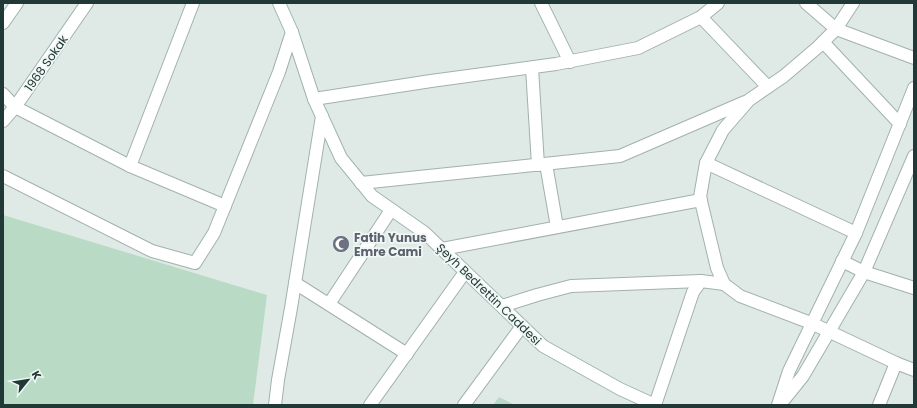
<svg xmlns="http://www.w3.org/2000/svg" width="917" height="408" font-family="Poppins,sans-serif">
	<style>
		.green { fill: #b9dbc6 }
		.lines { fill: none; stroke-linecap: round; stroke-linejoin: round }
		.minor-casing { stroke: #a2b1ae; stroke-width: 14 }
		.tertiary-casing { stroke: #a2b1ae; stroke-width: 14 }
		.secondary-casing { stroke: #9fb5b0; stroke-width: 14 }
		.minor { stroke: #fff; stroke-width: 12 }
		.tertiary { stroke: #fff; stroke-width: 12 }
		.secondary { stroke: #fff; stroke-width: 12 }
		.labels { text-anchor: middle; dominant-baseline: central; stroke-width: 3.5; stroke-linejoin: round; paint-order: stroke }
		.street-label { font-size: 12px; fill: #213936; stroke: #f0f7f4 }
		.worship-label { font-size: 12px; font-weight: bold; fill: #5b616d; stroke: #f0f7f4; text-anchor: start }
	</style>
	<rect width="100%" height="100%" fill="#dfeae7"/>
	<!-- green -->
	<g class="green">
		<path d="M3 215 267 295 253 405H3Z"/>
		<path d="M499 397 515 405H493Z"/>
	</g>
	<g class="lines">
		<defs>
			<g id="minor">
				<path d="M541 3 570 62"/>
				<path d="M806 3 836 29 914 58"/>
				<path d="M853 3 836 29 818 47 784 76 749 100 723 130 706 163 700 197 717 268 724 284 740 296 811 323 896 363 914 370"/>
				<path d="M701 17 768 87"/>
				<path d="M3 23 17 3"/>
				<path d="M823 42 900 124"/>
				<path d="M532 68 538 165"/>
				<path d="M3 94 15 107 130 166 225 206"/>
				<path d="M314 99 431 81 556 64 638 48 701 17 718 3"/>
				<path d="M706 163 856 233"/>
				<path d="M546 164 557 227"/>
				<path d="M130 166 193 3"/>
				<path d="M3 176 152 251 195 263 214 233 279 72 292 32"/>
				<path d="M361 183 620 156 745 102"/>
				<path d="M442 249 701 200"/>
				<path d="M842 261 864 272 914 288"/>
				<path d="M295 283 407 354"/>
				<path d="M329 304 391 210"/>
				<path d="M502 306 537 295 571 286 701 281"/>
				<path d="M782 402 803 376 864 272 914 156"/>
				<path d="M275 405 278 380 291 308 322 116"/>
				<path d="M370 405 465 272"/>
				<path d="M464 405 522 326"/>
				<path d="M655 405 693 292 701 281 724 284"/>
				<path d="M778 405 789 371 856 233 914 88"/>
				<path d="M879 405 896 363"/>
			</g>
			<path id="tertiary" d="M3 121 15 107 87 3"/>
			<path id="secondary" d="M279 3 292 32 314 99 341 158 372 196 425 233 543 346 620 389 655 405"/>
		</defs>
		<!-- minor casing -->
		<use href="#minor" class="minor-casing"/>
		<!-- tertiary casing -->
		<use href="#tertiary" class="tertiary-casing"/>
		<!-- secondary casing -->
		<use href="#secondary" class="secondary-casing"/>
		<!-- minor -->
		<use href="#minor" class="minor"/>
		<!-- tertiary -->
		<use href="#tertiary" class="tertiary"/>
		<!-- secondary -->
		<use href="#secondary" class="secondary"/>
	</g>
	<!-- icons -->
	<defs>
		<symbol id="mosque-disc" viewBox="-11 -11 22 22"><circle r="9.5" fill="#6b7280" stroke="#f0f7f4"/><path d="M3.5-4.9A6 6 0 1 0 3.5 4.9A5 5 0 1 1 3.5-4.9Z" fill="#fff"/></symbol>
	</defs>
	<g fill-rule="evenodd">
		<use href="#mosque-disc" x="331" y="234" width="20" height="20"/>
	</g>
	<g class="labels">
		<!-- street labels -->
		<g class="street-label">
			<text transform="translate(46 63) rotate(-55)">1968 Sokak</text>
			<text transform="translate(489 294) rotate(44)">Şeyh Bedrettin Caddesi</text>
		</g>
		<!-- worship labels -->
		<g class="worship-label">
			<text x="354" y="237">Fatih Yunus<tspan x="354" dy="14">Emre Cami</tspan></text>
		</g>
	</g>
	<!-- border -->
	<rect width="917" height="408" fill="none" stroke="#213936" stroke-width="8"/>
	<!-- north arrow -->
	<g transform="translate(28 380) rotate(60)" stroke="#f0f7f4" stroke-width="3" paint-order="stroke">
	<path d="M0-3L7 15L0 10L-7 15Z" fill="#213936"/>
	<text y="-6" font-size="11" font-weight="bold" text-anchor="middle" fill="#213936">K</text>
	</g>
</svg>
